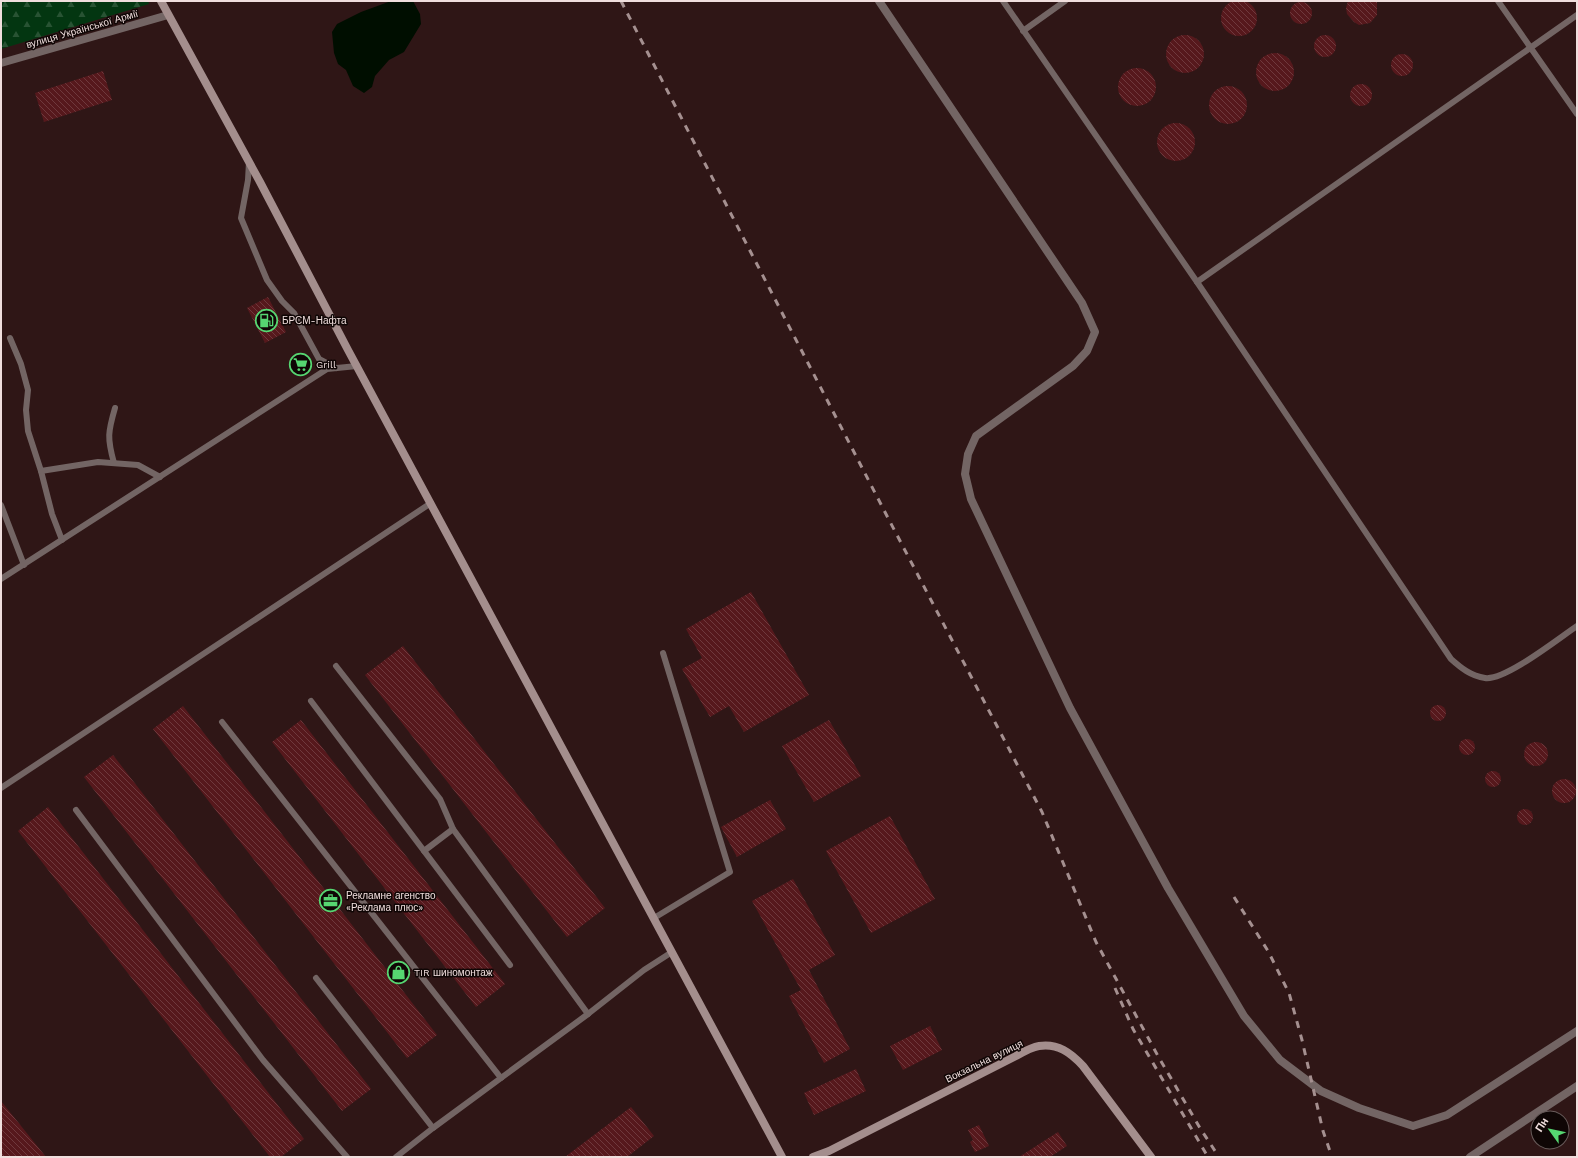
<svg xmlns="http://www.w3.org/2000/svg" width="1578" height="1158" font-family="'Work Sans',sans-serif">
	<style>
		.forest { fill: url(#forest-firs) }
		.water { fill: #000e00 }
		.building { fill: url(#building-back-hatch) }
		.lines { fill: none; stroke-linecap: round; stroke-linejoin: round }
		.service { stroke: #736564; stroke-width: 6 }
		.minor { stroke: #736564; stroke-width: 8 }
		.tertiary { stroke: #736564; stroke-width: 8 }
		.secondary { stroke: #a48e8d; stroke-width: 8 }
		.rail { stroke: #a59090; stroke-width: 3; stroke-dasharray: 7 7; stroke-linecap: butt }
		.labels { text-anchor: middle; dominant-baseline: central; stroke-width: 3; stroke-linejoin: round; paint-order: stroke }
		.street-label { font-size: 10px; fill: #f0dedd; stroke: #0f0605 }
		.poi-label { font-size: 10px; fill: #f0dedd; stroke: #0f0605; text-anchor: start }
	</style>
	<defs>
		<pattern id="forest-firs" width="22" height="20" patternUnits="userSpaceOnUse"><rect width="22" height="20" fill="#033611"/><path d="M5 1l3.5 6h-7zM16 11l3.5 6h-7z" fill="#285333"/></pattern>
		<pattern id="building-back-hatch" width="6" height="6" patternUnits="userSpaceOnUse"><rect width="6" height="6" fill="#56181c"/><path d="M-1 5l2 2M0 0l6 6M5-1l2 2" fill="none" stroke="#6f393d"/></pattern>
	</defs>
	<rect width="100%" height="100%" fill="#2f1616"/>
	<!-- forest -->
	<path class="forest" d="M1 1H148L149 4 1 49Z"/>
	<!-- water -->
	<path class="water" d="M391 1H413L420 14 421 24 404 52 389 60 375 76 372 87 364 93 353 86 346 70 338 64 334 53 332 32 337 24 361 12Z"/>
	<!-- building -->
	<g class="building">
		<circle cx="1239" cy="18" r="18"/>
		<path d="M1348 1H1377V15L1370 23 1359 25 1354 22 1347 14 1346 8Z"/>
		<circle cx="1301" cy="13" r="11"/>
		<circle cx="1325" cy="46" r="11"/>
		<circle cx="1185" cy="54" r="19"/>
		<circle cx="1275" cy="72" r="19"/>
		<circle cx="1402" cy="65" r="11"/>
		<circle cx="1137" cy="87" r="19"/>
		<path d="M103 71 112 100 44 122 35 93Z"/>
		<circle cx="1361" cy="95" r="11"/>
		<circle cx="1228" cy="105" r="19"/>
		<circle cx="1176" cy="142" r="19"/>
		<path d="M268 297 286 332 265 343 247 308Z"/>
		<path d="M304 355 310 367 299 373 292 362Z"/>
		<path d="M751 592 809 695 744 732 729 706 710 717 682 669 702 658 686 629Z"/>
		<path d="M403 646 605 908 567 937 365 675Z"/>
		<circle cx="1438" cy="713" r="8"/>
		<path d="M183 706 437 1035 407 1058 153 729Z"/>
		<path d="M301 720 505 984 476 1007 272 742Z"/>
		<path d="M829 720 861 776 814 802 782 746Z"/>
		<circle cx="1467" cy="747" r="8"/>
		<circle cx="1536" cy="754" r="12"/>
		<path d="M113 755 371 1089 342 1111 84 777Z"/>
		<circle cx="1493" cy="779" r="8"/>
		<circle cx="1564" cy="791" r="12"/>
		<path d="M770 800 786 829 737 857 721 827Z"/>
		<path d="M48 807 304 1139 281 1157H270L18 831Z"/>
		<circle cx="1525" cy="817" r="8"/>
		<path d="M890 816 935 899 871 933 826 851Z"/>
		<path d="M793 879 835 955 809 970 850 1049 824 1063 789 996 801 990 752 901Z"/>
		<path d="M930 1026 942 1050 903 1070 890 1046Z"/>
		<path d="M856 1069 866 1091 814 1115 804 1093Z"/>
		<path d="M1 1101 46 1157H1Z"/>
		<path d="M631 1107 654 1136 627 1157H565Z"/>
		<path d="M979 1125 989 1146 975 1152 970 1142 973 1140 968 1130Z"/>
		<path d="M1058 1132 1067 1146 1050 1157H1019Z"/>
	</g>
	<g class="lines">
		<!-- service -->
		<g class="service">
			<path d="M1003 1 1197 282 1451 659C1461 668 1471 676 1485 678 1505 681 1559 638 1577 626"/>
			<path d="M1498 1 1577 114"/>
			<path d="M1023 31 1065 1"/>
			<path d="M249 162 248 180 241 218 267 280 282 301 294 313 319 359 336 368"/>
			<path d="M1197 282 1577 15"/>
			<path d="M10 338 21 364 28 390 26 410 28 431 41 471 52 514 62 540"/>
			<path d="M114 463C107 438 108 432 115 408"/>
			<path d="M41 471 98 462 138 465 160 477"/>
			<path d="M1 505 24 565"/>
			<path d="M1 579 327 369 357 366"/>
			<path d="M336 666 440 799 453 829 588 1014"/>
			<path d="M311 701 510 965"/>
			<path d="M222 722 501 1078"/>
			<path d="M1 788 431 503"/>
			<path d="M76 810 263 1060 347 1157"/>
			<path d="M424 851 453 829"/>
			<path d="M654 918 730 872 663 653"/>
			<path d="M316 978 433 1128"/>
			<path d="M396 1157 433 1128 588 1014 644 970 672 952"/>
		</g>
		<!-- minor -->
		<g class="minor">
			<path d="M879 1 1082 303 1095 332 1087 351 1073 366 976 436 968 454 965 474 971 499 1070 708 1168 888 1244 1016 1280 1060 1321 1091 1359 1108 1413 1126 1447 1115 1577 1031"/>
			<path d="M1 63 168 15"/>
		</g>
		<!-- tertiary -->
		<path class="tertiary" d="M1470 1157 1577 1086"/>
		<!-- secondary -->
		<g class="secondary">
			<path d="M161 1 260 182 348 350 782 1157"/>
			<path d="M813 1157 829 1151 1016 1056C1023 1052 1032 1047 1039 1046 1058 1043 1071 1053 1083 1066L1151 1157"/>
		</g>
		<!-- rail -->
		<g class="rail">
			<path d="M621 1 887 516 1042 812 1096 942 1158 1056 1200 1128 1219 1157"/>
			<path d="M1234 897 1268 951 1289 993 1302 1040 1323 1131 1332 1157"/>
			<path d="M1115 988 1133 1029 1208 1157"/>
		</g>
	</g>
	<!-- icons -->
	<defs>
		<symbol id="fuel-ring" viewBox="-11 -11 22 22"><circle r="9.5" fill="#0f0605" stroke="#56d671" stroke-width="1.5"/><path d="M-5.5-6h7V0h2V4h1.3V-2.5L3-4.5l.8-.8L6-3V5H2.5V1h-1V6h-7ZM-4.2-4.7v3.2H.2V-4.7Z" fill="#56d671"/></symbol>
		<symbol id="supermarket-ring" viewBox="-11 -11 22 22"><circle r="9.5" fill="#0f0605" stroke="#56d671" stroke-width="1.5"/><path d="M-6-5.5h2.5l.6 2H6L4.5 2H-2.5L-4.4-4H-6ZM-1.5 3.2a1.3 1.3 0 1 0 .1 0ZM3 3.2a1.3 1.3 0 1 0 .1 0Z" fill="#56d671"/></symbol>
		<symbol id="office-ring" viewBox="-11 -11 22 22"><circle r="9.5" fill="#0f0605" stroke="#56d671" stroke-width="1.5"/><path d="M-6-3h4V-5.5h4V-3h4V5H-6ZM-1-4.5V-3h2v-1.5ZM-6 0V1H6V0Z" fill="#56d671"/></symbol>
		<symbol id="shop-ring" viewBox="-11 -11 22 22"><circle r="9.5" fill="#0f0605" stroke="#56d671" stroke-width="1.5"/><path d="M-5-2.5h2.3a2.7 3.5 0 0 1 5.4 0H5L5.5 6h-11ZM-1.5-2.5h3a1.5 2.3 0 0 0-3 0Z" fill="#56d671"/></symbol>
	</defs>
	<g fill-rule="evenodd">
		<use href="#fuel-ring" x="254" y="308" width="25" height="25"/>
		<use href="#supermarket-ring" x="288" y="352" width="25" height="25"/>
		<use href="#office-ring" x="318" y="888" width="25" height="25"/>
		<use href="#shop-ring" x="386" y="960" width="25" height="25"/>
	</g>
	<g class="labels">
		<!-- street labels -->
		<g class="street-label">
			<text transform="translate(82 29) rotate(-16)">вулиця Української Армії</text>
			<text transform="translate(984 1061) rotate(-26)">Вокзальна вулиця</text>
		</g>
		<!-- poi labels -->
		<g class="poi-label">
			<text x="282" y="320">БРСМ-Нафта</text>
			<text x="316" y="364">Grill</text>
			<text x="346" y="895">Рекламне агенство<tspan x="346" dy="12">«Реклама плюс»</tspan></text>
			<text x="414" y="972">TIR шиномонтаж</text>
		</g>
	</g>
	<!-- border -->
	<rect width="1578" height="1158" fill="none" stroke="#f0dedd" stroke-width="4"/>
	<!-- north arrow -->
	<g transform="translate(1550 1130) rotate(303)"><circle r="19" fill="#0f0605" stroke="#695c5b"/>
	<path d="M0-3L7 15L0 10L-7 15Z" fill="#56d671"/>
	<text y="-6" font-size="11" font-weight="bold" text-anchor="middle" fill="#f0dedd">Пн</text>
	</g>
</svg>
